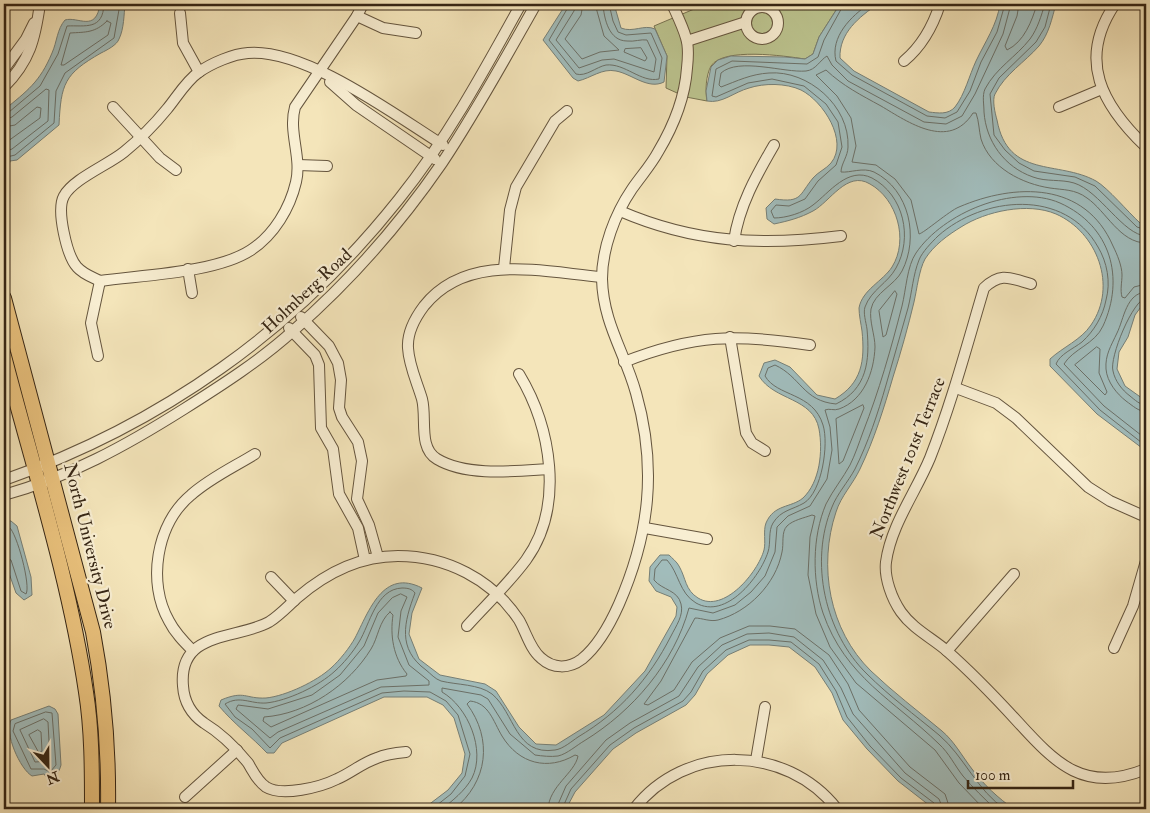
<svg xmlns="http://www.w3.org/2000/svg" width="1150" height="813" font-family="'IM FELL Double Pica',serif">
	<style>
		.green { fill: #bcc48f; stroke: #787452 }
		.water { fill: #a1bcbb; stroke: #768078 }
		.lines { fill: none; stroke-linecap: round; stroke-linejoin: round }
		.shore { stroke: #6b7068; stroke-width: 1 }
		.minor-casing { stroke: #65553e; stroke-width: 12 }
		.major-casing { stroke: #352514; stroke-width: 16 }
		.minor { stroke: #f8eed2; stroke-width: 10 }
		.major { stroke: #eac27d; stroke-width: 14 }
		.labels { text-anchor: middle; dominant-baseline: central; stroke-width: 4.5; stroke-linejoin: round; paint-order: stroke }
		.street-label { font-size: 18px; fill: #352514; stroke: #f8eed2 }
	</style>
	<rect width="100%" height="100%" fill="#f4e5ba"/>
	<filter id="stains"><feTurbulence type="fractalNoise" baseFrequency=".004" numOctaves="4"/><feColorMatrix values="0 0 0 0 .2 0 0 0 0 .09 0 0 0 0 .02 0 0 0 .5 -.17"/></filter>
	<radialGradient id="worn" r=".72"><stop offset=".6" stop-color="#630" stop-opacity="0"/><stop offset="1" stop-color="#630" stop-opacity=".3"/></radialGradient>
	<!-- green -->
	<path class="green" d="M706 4H709L712 9 729 4H840L819 37 813 54 805 59C785 56 723 47 711 66 706 75 705 91 707 101L686 97 666 88 667 56 654 26Z"/>
	<!-- water -->
	<g class="water">
		<path d="M100 4H125C124 14 124 29 119 39 117 45 107 50 101 53 64 74 61 84 59 125L17 160 10 161 9 166 4 169V110C27 91 40 82 52 53 57 42 57 29 65 20 78 16 96 33 100 4Z"/>
		<path d="M461 4H496L468 9Z"/>
		<path d="M566 4H614L621 28C633 33 644 24 655 29L667 56 664 82C648 90 632 74 616 71 602 68 591 78 578 81L573 78 543 40Z"/>
		<path d="M840 4H878C859 17 839 33 840 58L854 71 929 112C938 113 948 115 955 107 965 94 969 76 976 61 985 42 997 25 1000 4H1056C1052 18 1049 34 1039 46 1025 62 1005 74 995 94 992 100 995 113 997 120 1008 179 1058 160 1096 181 1108 188 1128 212 1140 223L1146 225V300L1135 315 1128 337 1119 352 1117 369 1125 386 1146 401V451L1097 414 1050 366V359C1063 347 1081 340 1091 325 1118 286 1097 232 1056 214 1028 202 986 211 961 227 948 235 934 245 925 259 919 270 917 289 914 302 908 327 901 352 893 377 884 408 874 440 860 469 853 484 841 496 836 512 818 566 829 630 871 671 893 692 918 711 942 731 954 741 962 756 972 769 983 784 999 799 1014 809H934L898 781 867 749 843 720 832 693 815 667 789 647 769 645H750L728 655 707 674 695 695 686 705 636 733 613 749 575 792 566 809H423L448 790 462 773 465 754 454 718 443 705 427 697H384L282 743 274 753H267C252 737 234 724 219 706L221 700C245 690 245 699 266 698 286 696 317 681 331 668 340 660 350 647 355 638 369 611 383 568 422 588L412 613 409 634 419 659 440 675 485 684 496 691 519 727 536 744 556 745 604 715 645 671 676 616 677 607 671 597 656 591 649 581 650 567 660 555H669C672 558 677 562 679 566 686 578 685 590 698 598 724 614 758 572 764 550 766 542 763 531 766 523 774 504 791 508 803 498 820 482 823 451 819 429 813 397 774 401 759 376L764 363 775 360 790 367 817 395 835 399C862 383 865 361 862 331 861 324 859 315 859 308 862 290 883 281 892 267 909 240 897 199 870 184 847 170 830 202 813 211 800 218 788 221 774 224L767 219 766 208 775 199C802 203 799 195 813 178 818 172 826 169 831 163 849 141 823 101 801 90 786 83 764 83 749 88 734 92 722 104 707 101L706 91 711 67 718 60 731 56 785 57 805 59 813 54 819 37Z"/>
		<path d="M4 520 11 521 17 526 31 577 32 595 24 600 16 593 4 559Z"/>
		<path d="M49 706 55 709 58 714 61 765C59 773 55 777 47 778L44 774 32 776C20 769 4 733 11 720Z"/>
	</g>
	<g class="lines">
		<!-- shore -->
		<g class="shore">
			<path d="M570 4 549 40 576 74C586 77 596 67 606 65 625 63 641 83 659 79L662 58 651 33 626 35 618 32 613 21 609 4"/>
			<path d="M576 4 574 11 556 40 579 68 602 60 614 59 654 72 656 59 647 40C641 39 634 42 627 41 609 41 604 19 603 4"/>
			<path d="M583 4 581 15 565 39 582 59 600 52 619 50 604 36 595 4"/>
			<path d="M869 4C851 16 830 37 836 61L852 75 927 116 945 118 957 112 970 91 981 62 997 32 1005 4"/>
			<path d="M1019 4 1017 16 1005 46 1007 50C1024 42 1032 21 1037 4"/>
			<path d="M1045 4C1041 16 1038 28 1030 39 1016 57 996 68 985 89 982 96 984 104 984 112 986 141 1004 167 1033 177 1046 182 1061 179 1074 183 1100 191 1123 235 1146 236"/>
			<path d="M1051 4 1045 27 1036 42 999 78 990 94 994 135 1005 150 1019 163 1034 171 1075 177 1095 186 1137 227 1146 230"/>
			<path d="M107 21 111 23 108 35 64 65H61L70 33C86 32 95 33 107 21Z"/>
			<path d="M641 48 647 58 645 61 624 52 625 49Z"/>
			<path d="M4 113 9 112 40 86 58 54 67 26C85 25 103 31 104 4"/>
			<path d="M4 120 12 117 46 89 49 90 48 121 12 149 4 152"/>
			<path d="M4 127 15 125 37 107 41 108 40 118 4 144"/>
			<path d="M4 163 7 157 15 155 54 123 56 91 65 73 114 38 120 4"/>
			<path d="M1146 243C1120 243 1106 211 1087 198 1075 189 1063 190 1050 188 1023 184 990 168 981 139 979 131 979 121 976 113H973C949 151 908 122 881 106 861 95 843 86 826 70L816 75 837 96 851 118 856 146 852 162 876 165 895 179 911 200 919 234C924 233 949 211 959 207 1015 183 1085 181 1113 246 1117 254 1122 266 1122 275 1122 282 1120 290 1122 297L1125 298 1134 287 1146 284"/>
			<path d="M895 291 897 294 886 335 883 337 879 311Z"/>
			<path d="M1146 292C1126 293 1124 319 1117 333 1111 346 1105 355 1106 369 1107 382 1117 394 1126 401 1133 406 1138 411 1146 412"/>
			<path d="M1146 298C1133 299 1109 358 1113 371 1115 381 1122 390 1130 396 1135 400 1140 405 1146 405"/>
			<path d="M1097 347 1100 349 1099 373 1107 392 1105 395 1075 365Z"/>
			<path d="M863 405 864 408 843 461 839 464 836 419Z"/>
			<path d="M4 525 9 527C17 533 31 586 26 594L21 591 11 560 4 557"/>
			<path d="M401 594 407 597 401 611 398 637 409 665 429 681V685L381 687 278 732 270 738 236 709 238 705 268 709 312 695 340 675 364 646 378 613 392 598Z"/>
			<path d="M390 612 393 615C390 635 393 657 407 674L406 676 377 680 271 727 263 721 264 717C307 714 349 685 371 649 378 638 379 621 390 612Z"/>
			<path d="M46 712 52 713 56 765 50 772 44 769H31L13 731 15 724Z"/>
			<path d="M44 719 48 722 50 761 35 762 20 730Z"/>
			<path d="M38 730 41 732 42 751 39 753 29 735Z"/>
			<path d="M432 809 451 794 465 776 470 754 458 715 446 701 430 692 404 691 382 693 280 738 270 748 252 729 235 717 225 704C240 695 250 704 266 703 287 701 319 686 335 671 343 664 353 652 359 642 370 624 376 589 402 588 408 588 412 589 415 593 404 622 397 649 426 670 431 674 435 679 441 681 457 685 479 684 492 694 515 713 515 756 555 750 563 749 572 741 578 737 620 712 649 679 671 636 676 626 684 615 681 604 678 590 662 590 654 580L655 569 662 560H667C679 573 679 593 696 603 726 620 760 577 768 552 771 543 768 531 773 523 781 510 792 510 804 503 822 492 829 444 823 425 813 392 777 397 765 376L768 368 775 365C801 377 803 401 836 404 867 389 870 361 867 329 866 322 863 313 865 307 871 290 888 283 896 268 913 238 904 195 872 178 848 166 829 193 813 205 803 213 786 218 774 218L771 211 776 205 789 206 805 199 818 181 836 165 842 147 838 122 826 104 804 86 772 79 748 83 716 97 712 96 716 69 732 61 807 64 818 57 824 40 844 4"/>
			<path d="M442 809C452 801 465 791 472 778 486 750 468 707 442 692V688L481 695 488 699 510 734 535 755C542 756 551 757 558 756 567 754 577 745 584 741 633 711 674 663 689 608L713 613 735 605 751 592 765 576 775 552 777 527 788 516 810 506 827 479 832 450 830 427 825 410C829 408 834 411 839 409 864 400 874 372 875 347 875 335 869 321 871 309 874 293 895 285 902 271 919 238 910 190 874 172 863 167 850 173 841 172 841 164 848 156 848 147 850 106 808 70 769 73 751 74 737 81 721 87L719 85 721 73C739 57 784 73 806 71 816 70 820 60 827 56L832 65 848 81 924 122 946 124 962 116 975 94 1003 34 1011 4"/>
			<path d="M454 809C488 782 493 739 467 704L470 701C489 703 493 721 502 736 519 764 548 771 575 755L578 756C575 773 549 786 548 809"/>
			<path d="M556 809 566 786 606 740 630 723 679 696 698 667 722 645 747 634 769 633 794 637 823 660 841 688 853 714 905 773 939 799 943 809"/>
			<path d="M562 809 571 789 610 745 634 728 683 701 691 692 703 671 726 650 749 640H769L791 642 819 664 836 691 847 717 870 746 901 778 934 803 936 809"/>
			<path d="M950 809 945 794 910 767 859 710 848 684 829 655 795 629 770 626H749L720 638 692 662 674 690 648 705 644 704 661 681 695 618C702 618 710 622 718 620 748 612 776 584 782 552 784 544 781 532 787 526 793 520 804 518 812 515L815 516 810 537 808 575 816 614 830 647 856 683 935 750 959 783 984 809"/>
			<path d="M995 809C984 798 973 788 963 776 955 766 949 753 939 744 894 700 845 677 823 613 812 580 812 537 826 504 833 490 843 478 850 465 855 455 859 443 863 432 879 391 891 349 902 306 906 290 907 266 916 253 943 213 1014 183 1060 203 1111 226 1125 278 1103 326 1095 344 1073 349 1064 364L1104 406 1146 439"/>
			<path d="M1005 809C977 791 964 756 939 735 915 715 889 696 867 674 825 633 809 562 832 507 837 494 848 482 855 469 868 443 878 413 886 385 893 359 901 334 908 308 912 292 913 275 919 260 922 252 932 242 938 236 983 196 1065 188 1098 247 1107 262 1111 282 1106 300 1103 316 1094 331 1082 342 1073 349 1060 354 1056 364L1100 410 1146 446"/>
		</g>
		<defs>
			<g id="minor">
				<path d="M1115 4C1077 60 1102 105 1146 147"/>
				<circle cx="762" cy="23" r="16"/>
				<path d="M180 13 183 43 199 72"/>
				<path d="M357 16 383 28 416 33"/>
				<path d="M687 41 746 22"/>
				<path d="M904 61C922 46 933 26 940 4"/>
				<path d="M4 69 26 39 34 23"/>
				<path d="M330 82 356 105 435 159"/>
				<path d="M4 87C30 61 35 39 40 4"/>
				<path d="M113 107 160 158 176 170"/>
				<path d="M1059 107 1102 89"/>
				<path d="M298 165 327 166"/>
				<path d="M620 211C694 243 761 246 841 236"/>
				<path d="M734 241C739 206 756 176 774 145"/>
				<path d="M504 268 510 210 516 187 555 121 567 111"/>
				<path d="M188 269 192 293"/>
				<path d="M100 281C92 277 83 274 77 267 67 256 56 210 64 196 73 179 108 165 124 152 140 139 154 125 167 109 177 97 186 81 199 72 212 63 233 54 248 53 305 48 395 115 443 145"/>
				<path d="M100 281C142 275 216 273 251 250 274 235 290 208 296 182 302 157 288 132 295 107L357 16 363 4"/>
				<path d="M1031 284C1010 278 1001 272 984 288 967 345 952 402 930 458 916 492 891 525 886 562 884 578 892 599 901 612 913 629 932 638 947 651 972 673 995 697 1017 721 1056 764 1085 794 1146 769"/>
				<path d="M301 317 329 346 338 363 341 380 339 408 342 417 358 442 362 461 357 499 369 525 378 557"/>
				<path d="M289 328 315 355 319 365 321 428 333 449 339 494 358 528 365 560"/>
				<path d="M730 337 746 433 752 443 765 451"/>
				<path d="M98 356 91 323 100 281"/>
				<path d="M624 362C695 334 736 334 810 345"/>
				<path d="M956 388 996 403 1016 418 1088 487 1110 501 1146 517"/>
				<path d="M549 469C516 471 467 477 437 459 418 448 427 418 422 399 417 382 409 366 408 348 407 333 415 318 424 306 467 252 542 272 602 277"/>
				<path d="M4 480C161 425 295 330 399 199 447 139 484 71 521 4"/>
				<path d="M4 495C69 477 127 445 184 409 222 385 261 360 294 330 350 281 400 224 442 163 476 112 506 57 536 4"/>
				<path d="M645 528 707 539"/>
				<path d="M271 577 294 601"/>
				<path d="M467 626C487 604 509 583 526 560 565 506 551 427 519 374"/>
				<path d="M1114 648 1133 606 1146 561"/>
				<path d="M193 651C184 642 175 633 169 621 147 583 156 524 191 495 210 478 234 467 255 454"/>
				<path d="M947 651 1014 574"/>
				<path d="M406 752C395 753 386 754 377 758 362 763 351 773 337 779 321 787 282 797 266 787 257 781 253 771 248 763 235 747 222 734 204 723 191 714 184 701 183 686 178 630 237 640 269 622 280 615 288 606 297 598 326 573 360 556 398 556 446 556 492 579 519 620 526 632 530 649 541 658 553 669 569 669 582 659 598 646 611 622 619 604 650 533 657 467 636 393 625 353 603 323 602 279 602 248 615 214 632 189 641 176 651 165 658 152 673 127 685 97 687 68 688 59 689 47 686 38 683 27 677 15 672 4"/>
				<path d="M756 760 765 707"/>
				<path d="M185 797 237 750"/>
				<path d="M634 809C685 743 786 744 837 809"/>
			</g>
			<g id="major">
				<path d="M4 298 93 632C104 691 109 749 108 809"/>
				<path d="M4 356C33 467 69 578 86 692 92 730 92 770 92 809"/>
			</g>
		</defs>
		<!-- minor casing -->
		<use href="#minor" class="minor-casing"/>
		<!-- major casing -->
		<use href="#major" class="major-casing"/>
		<!-- minor -->
		<use href="#minor" class="minor"/>
		<!-- major -->
		<use href="#major" class="major"/>
	</g>
	<g class="labels">
		<!-- street labels -->
		<g class="street-label">
			<text transform="translate(307 291) rotate(-43)">Holmberg Road</text>
			<text transform="translate(908 458) rotate(-68)">Northwest 101st Terrace</text>
			<text transform="translate(90 546) rotate(76)">North University Drive</text>
		</g>
	</g>
	<!-- margin -->
	<rect width="1150" height="813" fill="none" stroke="#f4e5ba" stroke-width="20"/>
	<rect x="5" y="5" width="1140" height="803" fill="none" stroke="#352514" stroke-width="2.5"/>
	<rect x="10" y="10" width="1130" height="793" fill="none" stroke="#352514"/>
	<!-- north arrow -->
	<g transform="translate(48 766) rotate(158)" stroke="#f8eed2" stroke-width="4" paint-order="stroke">
	<path d="M0-4L9 19L0 12L-9 19Z" fill="#352514"/>
	<text y="-8" font-size="14" font-weight="bold" text-anchor="middle" fill="#352514">N</text>
	</g>
	<!-- scale -->
	<path d="M968 780v8h105v-8" fill="none" stroke="#352514" stroke-width="2.5"/>
	<text x="975" y="780" font-size="15" fill="#352514" stroke="#f8eed2" stroke-width="4" paint-order="stroke">100 m</text>
	<rect width="100%" height="100%" filter="url(#stains)"/>
	<rect width="100%" height="100%" fill="url(#worn)"/>
</svg>
